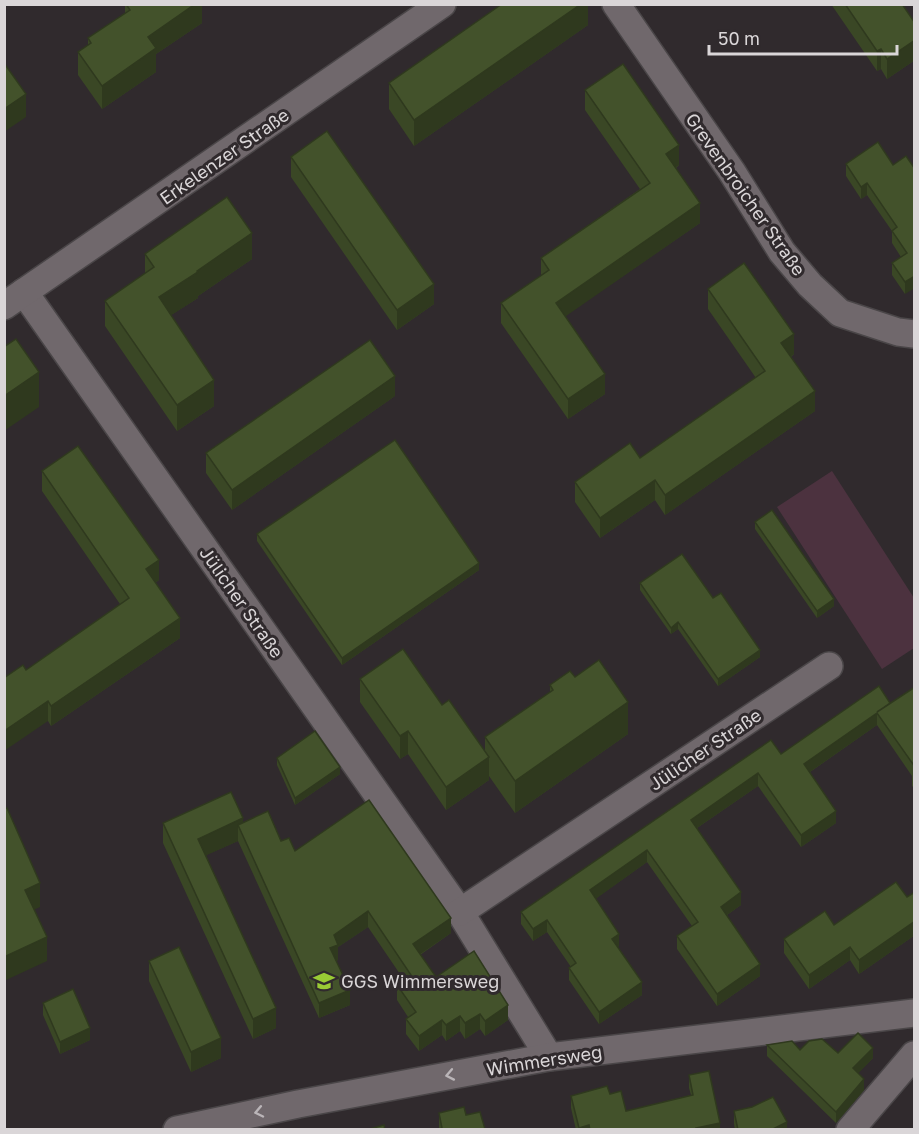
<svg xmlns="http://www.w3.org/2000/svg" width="919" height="1134" font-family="'Golos Text',sans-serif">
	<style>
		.green { fill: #4c323f }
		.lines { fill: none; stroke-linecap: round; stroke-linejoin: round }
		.minor-casing { stroke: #4a4648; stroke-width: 30 }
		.minor { stroke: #70686c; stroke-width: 27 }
		.wall { fill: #3a4725 }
		.shaded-wall { fill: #2f391e }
		.building { fill: #43522b; stroke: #2f391e; stroke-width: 1.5 }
		.oneway { stroke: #bab5b8 }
		.labels { text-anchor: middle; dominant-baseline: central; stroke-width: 6; stroke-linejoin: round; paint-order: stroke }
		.street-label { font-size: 18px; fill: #dad6d8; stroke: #302a2d }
		.poi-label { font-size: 18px; fill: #dad6d8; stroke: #302a2d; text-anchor: start }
	</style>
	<rect width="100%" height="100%" fill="#302a2d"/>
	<!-- green -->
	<path class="green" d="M832 471 914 598V648L882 669 777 507Z"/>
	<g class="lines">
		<defs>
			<g id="minor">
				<path d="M616 4 732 172 782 252 810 285 840 313 898 332 914 334"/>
				<path d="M24 292 460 912 549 1057"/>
				<path d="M4 306 442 4"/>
				<path d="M460 912 829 666"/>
				<path d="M177 1130 298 1104 549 1057 914 1013"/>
				<path d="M850 1130 914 1055"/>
			</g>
		</defs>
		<!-- minor casing -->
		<use href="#minor" class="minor-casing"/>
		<!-- minor -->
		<use href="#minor" class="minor"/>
	</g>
	<!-- wall -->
	<g class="wall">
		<path d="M125 4H202V23L156 54V72L102 109 78 75V52L88 45V38L125 13Z"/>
		<path d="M588 4V25L414 146 389 109V83Z"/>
		<path d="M831 4H902L915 23V60L887 79 881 69 877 71Z"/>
		<path d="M585 90 679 165 676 168 700 223 565 316 605 394 568 419 501 323V303L541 276V258L640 189 585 110Z"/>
		<path d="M291 157 434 304 397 330 291 177Z"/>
		<path d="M846 164 893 165 915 169 905 294 892 275V263L901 257 892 243V231L867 195 861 199 846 176Z"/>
		<path d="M145 254 252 259 198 296V298L171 315 214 406 177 431 105 326V301L145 274Z"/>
		<path d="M708 289 794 354 791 357 815 411 665 515 655 500 600 538 575 502V482L640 458 756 378 708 309Z"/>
		<path d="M395 396 232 510 206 473V453Z"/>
		<path d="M42 471 159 580 155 583 180 638 51 726 48 721 26 670 120 604 42 491Z"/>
		<path d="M755 522 834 606 817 618 755 529Z"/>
		<path d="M257 534 479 570 342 665 257 541Z"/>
		<path d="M640 583 760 657 718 686 678 629 671 634 640 590Z"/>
		<path d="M575 677 628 734 515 813 489 776V780L446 810 408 754 400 759 360 702V679L442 705 485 751V737L550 692V685Z"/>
		<path d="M915 687V789L912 786V776L877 725 810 772 836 823 801 847 758 786 697 828 741 905 727 915 760 976 717 1006 677 949V936L692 926 647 862 595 899 619 946 617 947 642 995 599 1024 569 980V968L571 967 547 932 533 941 521 924V912L781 754 890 704Z"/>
		<path d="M277 758 340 774 295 805 277 765Z"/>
		<path d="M163 823H243L281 841 295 851 451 933 420 955 436 977 508 1020 485 1036 480 1029 465 1039 460 1031 446 1041 442 1035 419 1051 406 1034V1019L408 1017 397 1000V985L404 980 368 927 338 947V960L336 961 350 1005 319 1018 238 841 206 855 276 1028 253 1039 163 843Z"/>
		<path d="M915 892V935L859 974 850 960 809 989 784 953V939L834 925 907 897Z"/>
		<path d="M149 961 221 1058 191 1072 149 981Z"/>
		<path d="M43 1003 90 1040 60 1054 43 1015Z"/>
		<path d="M767 1045 838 1053 873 1058 858 1073 864 1090 836 1123 767 1056Z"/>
		<path d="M689 1075 720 1130H576L571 1108V1096L610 1094 626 1111 691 1095 689 1088Z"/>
		<path d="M734 1111 787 1130H735L734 1124Z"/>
		<path d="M439 1113 466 1115 485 1129H439Z"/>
	</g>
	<!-- shaded-wall -->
	<g class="shaded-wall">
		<path d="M193 4H202V23L156 54V72L102 109V86L148 37Z"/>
		<path d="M581 4H588V25L414 146V120Z"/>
		<path d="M915 40V60L887 79V59Z"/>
		<path d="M881 49V69L877 71V51Z"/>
		<path d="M26 94V117L4 132V109Z"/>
		<path d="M679 145V165L666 174V154Z"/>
		<path d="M867 183V195L861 199V187Z"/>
		<path d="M700 203V223L556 323V303Z"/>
		<path d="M252 233V259L198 296V298L159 323V297Z"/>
		<path d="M915 276V288L905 294V282Z"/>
		<path d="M434 284V304L397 330V310Z"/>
		<path d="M794 334V354L781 363V343Z"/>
		<path d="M39 372V407L4 431V396Z"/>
		<path d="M605 374V394L568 419V399Z"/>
		<path d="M395 376V396L232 510V490Z"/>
		<path d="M214 380V406L177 431V405Z"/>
		<path d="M815 391V411L665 515V495Z"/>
		<path d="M655 480V500L600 538V518Z"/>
		<path d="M159 560V580L146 589V569Z"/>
		<path d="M479 563V570L342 665V658Z"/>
		<path d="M834 599V606L817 618V611Z"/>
		<path d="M180 618V638L51 726V706Z"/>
		<path d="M678 622V629L671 634V628Z"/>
		<path d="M760 650V657L718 686V679Z"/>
		<path d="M48 701V721L4 751V731Z"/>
		<path d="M628 702V734L515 813V781Z"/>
		<path d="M877 713V725L804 776V764Z"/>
		<path d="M408 731V754L400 759V736Z"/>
		<path d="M489 757V780L446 810V787Z"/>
		<path d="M340 767V774L295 805V798Z"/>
		<path d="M758 773V786L691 832V820Z"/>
		<path d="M836 811V823L801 847V835Z"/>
		<path d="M243 818V836L238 825V841L198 859V839Z"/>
		<path d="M647 850V862L590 903V890Z"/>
		<path d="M40 883V907L25 914V890Z"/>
		<path d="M741 892V905L721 919V907Z"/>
		<path d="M368 911V927L338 947V960L330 963V948L334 935Z"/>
		<path d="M451 918V933L413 959V944Z"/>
		<path d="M547 920V932L533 941V929Z"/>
		<path d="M915 921V935L859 974V960Z"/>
		<path d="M619 934V946L612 951V939Z"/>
		<path d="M47 937V961L4 981V957Z"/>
		<path d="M850 947V960L809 989V975Z"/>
		<path d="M760 964V976L717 1006V994Z"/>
		<path d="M642 982V995L599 1024V1012Z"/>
		<path d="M350 990V1005L319 1018V1003Z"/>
		<path d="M508 1005V1020L485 1036V1021Z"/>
		<path d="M276 1008V1028L253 1039V1019Z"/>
		<path d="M480 1014V1029L465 1039V1023Z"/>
		<path d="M460 1016V1031L446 1041V1025Z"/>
		<path d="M442 1020V1035L419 1051V1036Z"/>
		<path d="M90 1028V1040L60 1054V1042Z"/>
		<path d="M221 1038V1058L191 1072V1052Z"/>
		<path d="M873 1048V1058L853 1079V1068Z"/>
		<path d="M864 1079V1090L836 1123V1112Z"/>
		<path d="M787 1122V1130H771Z"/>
		<path d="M720 1123V1130H696V1128Z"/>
		<path d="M589 1125V1130H579V1128Z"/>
	</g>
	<!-- building -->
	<g class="building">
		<path d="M126 4H195L148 37 156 48 102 86 78 52 91 43 88 38 130 10Z"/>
		<path d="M502 4H581L414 120 389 83Z"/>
		<path d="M845 4H902L915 23V40L887 59 881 49 877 51Z"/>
		<path d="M4 63 26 94 4 109Z"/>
		<path d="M623 64 679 145 666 154 700 203 556 303 605 374 568 399 501 303 549 270 541 258 650 183 585 90Z"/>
		<path d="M327 131 434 284 397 310 291 157Z"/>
		<path d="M878 142 893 165 906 156 915 169V276L905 282 892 263 907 253 892 231 897 227 867 183 861 187 846 164Z"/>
		<path d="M227 197 252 233 197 271 198 272 159 297 214 380 177 405 105 301 154 267 145 254Z"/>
		<path d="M744 263 794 334 781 343 815 391 665 495 655 480 600 518 575 482 630 443 640 458 765 371 708 289Z"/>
		<path d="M16 339 39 372 4 396V347Z"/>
		<path d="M370 340 395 376 232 490 206 453Z"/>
		<path d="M395 440 479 563 342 658 257 534Z"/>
		<path d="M78 446 159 560 146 569 180 618 51 706 48 701 4 731V678L23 665 26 670 129 598 42 471Z"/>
		<path d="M772 510 834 599 817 611 755 522Z"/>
		<path d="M682 554 713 598 721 593 760 650 718 679 678 622 671 628 640 583Z"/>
		<path d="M403 649 442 705 449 700 489 757 446 787 408 731 400 736 360 679Z"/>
		<path d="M599 660 628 702 515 781 485 737 553 690 550 685 570 671 575 677Z"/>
		<path d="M879 686 890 703 877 712 915 687V767L877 713 804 764 836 811 801 835 758 773 691 820 741 892 721 907 760 964 717 994 677 936 698 922 647 850 590 890 619 934 612 939 642 982 599 1012 569 968 576 963 547 920 533 929 521 912 771 740 781 754Z"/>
		<path d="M315 731 340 767 295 798 277 758Z"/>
		<path d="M231 792 243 818 198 839 276 1008 253 1019 163 823Z"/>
		<path d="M369 800 451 918 413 944 436 977 474 951 508 1005 485 1021 480 1014 465 1023 460 1016 446 1025 442 1020 419 1036 406 1019 416 1012 397 985 411 975 368 911 334 935 338 945 330 948 350 990 319 1003 238 825 268 811 281 841 289 838 295 851Z"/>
		<path d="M7 808 40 883 25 890 47 937 4 957V809Z"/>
		<path d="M896 882 907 897 915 892V921L859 960 850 947 809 975 784 939 825 911 834 925Z"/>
		<path d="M179 947 221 1038 191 1052 149 961Z"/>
		<path d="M73 989 90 1028 60 1042 43 1003Z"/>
		<path d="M858 1033 873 1048 853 1068 864 1079 836 1112 767 1045 792 1041 800 1050 809 1041 822 1039 838 1053Z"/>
		<path d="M709 1071 720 1123 696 1128 697 1130H590L589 1125 579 1128 571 1096 607 1086 610 1094 621 1091 626 1111 693 1095 689 1075Z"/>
		<path d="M773 1097 787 1122 771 1130H738L734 1111 752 1107Z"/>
		<path d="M464 1107 466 1115 480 1112 485 1129H487V1130H438L442 1128 439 1113Z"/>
		<path d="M384 1125 385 1130H366Z"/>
	</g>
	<!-- one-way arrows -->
	<defs><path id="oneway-chevron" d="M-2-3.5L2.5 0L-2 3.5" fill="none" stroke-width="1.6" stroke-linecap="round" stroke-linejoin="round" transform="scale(1.5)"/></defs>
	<g class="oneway">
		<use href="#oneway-chevron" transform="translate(450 1075) rotate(169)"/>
		<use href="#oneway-chevron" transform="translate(259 1112) rotate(168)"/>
	</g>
	<!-- icons -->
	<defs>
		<symbol id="school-bare" viewBox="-9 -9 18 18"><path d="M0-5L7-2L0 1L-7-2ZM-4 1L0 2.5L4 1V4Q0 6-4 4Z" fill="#99cb35" stroke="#302a2d" stroke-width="2.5" paint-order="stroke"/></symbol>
	</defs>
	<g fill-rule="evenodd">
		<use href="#school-bare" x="309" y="966" width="30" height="30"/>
	</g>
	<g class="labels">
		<!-- street labels -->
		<g class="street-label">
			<text transform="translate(224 156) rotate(-35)">Erkelenzer Straße</text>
			<text transform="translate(746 194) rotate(55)">Grevenbroicher Straße</text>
			<text transform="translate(242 602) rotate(55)">Jülicher Straße</text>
			<text transform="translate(705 749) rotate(-34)">Jülicher Straße</text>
			<text transform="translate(544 1060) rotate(-9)">Wimmersweg</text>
		</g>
		<!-- poi labels -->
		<g class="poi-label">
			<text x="341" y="981">GGS Wimmersweg</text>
		</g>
	</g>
	<!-- border -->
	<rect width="919" height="1134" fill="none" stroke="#dad6d8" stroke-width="12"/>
	<!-- scale -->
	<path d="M709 45v9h188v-9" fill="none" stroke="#dad6d8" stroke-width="3"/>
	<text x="718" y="45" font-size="18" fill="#dad6d8" stroke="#302a2d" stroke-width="4.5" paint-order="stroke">50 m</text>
</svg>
